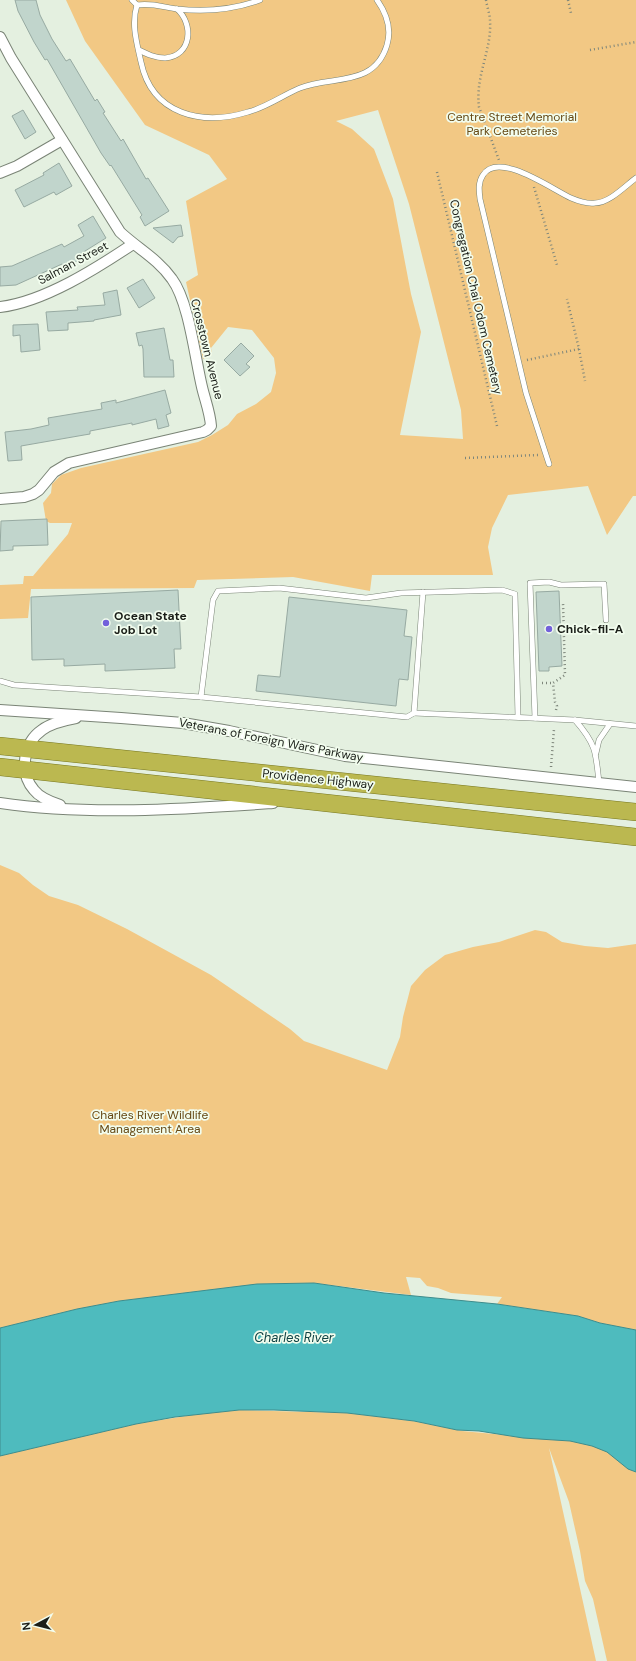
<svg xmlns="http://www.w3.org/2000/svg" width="636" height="1661" font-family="'DM Sans',sans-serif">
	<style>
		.green { fill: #f2c884; fill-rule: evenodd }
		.water { fill: #4ebbbe; stroke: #3e8c8c }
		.building { fill: #c1d5cc; stroke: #97aaa2 }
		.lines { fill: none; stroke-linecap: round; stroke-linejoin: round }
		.service-casing { stroke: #7a8476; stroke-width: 6 }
		.minor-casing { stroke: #7a8476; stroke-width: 12 }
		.trunk-casing { stroke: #787720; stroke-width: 18 }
		.path { stroke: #7e867b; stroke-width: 2.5; stroke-dasharray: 1 3; stroke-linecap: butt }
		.service { stroke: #fff; stroke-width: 5 }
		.minor { stroke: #fff; stroke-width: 10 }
		.trunk { stroke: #bbb850; stroke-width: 17 }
		.poi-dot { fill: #7361db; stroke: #f2fdee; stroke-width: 1.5 }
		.labels { text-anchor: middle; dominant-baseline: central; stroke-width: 3.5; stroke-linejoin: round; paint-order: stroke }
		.park-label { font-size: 12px; fill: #664915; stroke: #f2fdee }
		.street-label { font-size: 12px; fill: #1a1e18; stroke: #f2fdee }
		.poi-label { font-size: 12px; font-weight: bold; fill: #1a1e18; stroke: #f2fdee; text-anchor: start }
		.water-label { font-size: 13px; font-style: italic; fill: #104344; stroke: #f2fdee }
	</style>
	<rect width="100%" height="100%" fill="#e4f0e0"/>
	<!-- green -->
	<g class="green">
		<path d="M66 0H636V496H633L607 535 588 486 508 495 492 528 488 547 493 575H372L370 591 293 577 197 580 194 588 31 589 28 618 0 619V585L23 584 24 576H33L68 534 72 523H50L46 521 43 503 51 493 52 484 61 475 81 468 198 442 212 435 228 425 237 414 256 404 271 392 276 373 274 358 252 330 228 327 211 348 212 355 203 359 186 282 198 275 186 201 227 179 209 155 145 125 85 41ZM378 110 409 204 461 410 463 439 400 435 421 332 411 294 393 199 374 149 352 129 336 121Z"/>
		<path d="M0 865 19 873 33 885 49 896 78 905 127 929 211 975 290 1029 304 1041 387 1070 400 1037 403 1017 411 986 425 970 445 955 473 947 499 942 535 930 546 932 562 942 585 946 608 948 636 944V1330L600 1323 578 1316 497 1304 502 1297 451 1293 438 1288 427 1286 420 1278 407 1277H406L411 1295 314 1283 257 1284 119 1301 77 1309 0 1328Z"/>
		<path d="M239 1410 347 1413 413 1421 462 1431 570 1441 608 1449 636 1472V1661H607L593 1599 585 1581 580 1551 569 1502 549 1448 596 1661H0V1456L136 1424 205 1413Z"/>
	</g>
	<!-- water -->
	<path class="water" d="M314 1283 384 1293 497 1304 578 1316 600 1323 636 1330V1472L628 1469 607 1452 592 1446 570 1441 523 1438 479 1431 457 1430 414 1421 347 1413 274 1410H239L175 1417 136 1424 0 1456V1328L77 1309 119 1301 257 1284Z"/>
	<!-- building -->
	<g class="building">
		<path d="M15 0H36L40 15 52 39 66 61 70 59 95 101 97 99 105 112 103 113 121 141 123 139 146 179 148 178 169 211 145 226 140 217 142 215 111 165 110 166 101 153 47 59 45 60 34 42 18 11Z"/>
		<path d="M23 110 36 132 25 139 12 116Z"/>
		<path d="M59 163 72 186 56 195 54 192 24 207 15 190 44 175 43 173Z"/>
		<path d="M93 216 106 238 77 256 79 260 64 268 62 264 16 285 0 286V267L12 266 62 244 64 247 84 236 78 225Z"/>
		<path d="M181 225 183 236 178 237 173 243 153 228Z"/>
		<path d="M143 279 155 298 139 308 127 288Z"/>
		<path d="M117 290 121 315 94 320V321L68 323V330L48 331 46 312 78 310 77 307 105 305 103 293Z"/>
		<path d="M38 324 40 350 21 352 20 335 13 336V325Z"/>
		<path d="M164 328 170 360H173L174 377H144L143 349 142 345 139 346 136 333Z"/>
		<path d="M241 343 254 356 246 364 250 367 240 376 224 360Z"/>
		<path d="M165 390 171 413 166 415 169 426 158 429 156 419 132 425V423L90 431V434L84 435 21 446 22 460 8 461 5 432 31 429 49 425 48 418 102 409 101 403 116 400V403Z"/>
		<path d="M47 519 48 545 13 546V550L0 551 1 521Z"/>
		<path d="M178 590 181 649H174L175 668 105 671V664L64 666V659L32 660 31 597Z"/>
		<path d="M559 591 562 666 549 667V671H539L536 592Z"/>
		<path d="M289 597 407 610 404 636 412 637 408 680 399 679 396 706 256 691 258 675 280 677Z"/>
	</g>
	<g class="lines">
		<defs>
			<g id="service">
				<path d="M132 0 137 5"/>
				<path d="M137 5C131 24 137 44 141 62 152 115 202 126 248 112 267 107 283 95 300 88 332 75 374 88 387 45 392 28 387 14 377 0"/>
				<path d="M137 5C154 3 162 7 177 9 205 12 233 10 260 0"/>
				<path d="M139 50C147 54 155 58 165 58 192 56 194 24 177 9"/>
				<path d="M549 464 526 393 480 199C479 191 478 182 483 175 498 150 553 190 571 198 578 201 587 204 595 203 609 203 624 187 636 178"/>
				<path d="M0 681 14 685 201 697 407 717 414 713 423 592"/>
				<path d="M201 697 213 600 218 591 279 588 366 598 401 593 502 590 515 594 518 717"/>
				<path d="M414 713 575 720 636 726"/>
				<path d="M535 718 530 583 549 582 561 585 604 584 606 620"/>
				<path d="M575 720C596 744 596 752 599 783"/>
				<path d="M596 753 599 740 610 724"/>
			</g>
			<g id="minor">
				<path d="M0 37 11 58 120 232C137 248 158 259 172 279 189 302 195 358 202 387 205 400 210 412 211 426L207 430 203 432 69 463 54 472 39 490 33 494 24 497 0 499"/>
				<path d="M0 173 17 166 62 140"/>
				<path d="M0 307C44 302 97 268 133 244"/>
				<path d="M0 710 121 718 183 723 229 731 345 756 636 787"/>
				<path d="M0 803C88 816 185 809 273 803"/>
				<path d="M60 805C51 802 40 798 34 790 19 773 23 743 42 730 51 723 65 720 76 718"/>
			</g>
			<g id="trunk">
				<path d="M0 746 636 812"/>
				<path d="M0 767 636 837"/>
			</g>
		</defs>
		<!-- service casing -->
		<use href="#service" class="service-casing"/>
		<!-- minor casing -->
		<use href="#minor" class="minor-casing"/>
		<!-- trunk casing -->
		<use href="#trunk" class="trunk-casing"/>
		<!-- path -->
		<g class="path">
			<path d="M486 0C487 7 490 14 490 21 492 50 475 76 479 107L499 160"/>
			<path d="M568 0 571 13"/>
			<path d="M590 50 636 42"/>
			<path d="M437 172 497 426"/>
			<path d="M534 187 557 265"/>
			<path d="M579 349 585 381"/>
			<path d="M527 360 579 349 567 299"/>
			<path d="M465 458 538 455"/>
			<path d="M542 683H553"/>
			<path d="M556 710 557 706 555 702 553 683 565 675 563 602"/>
			<path d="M551 767 554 729"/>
		</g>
		<!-- service -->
		<use href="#service" class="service"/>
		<!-- minor -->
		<use href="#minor" class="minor"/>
		<!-- trunk -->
		<use href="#trunk" class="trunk"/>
	</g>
	<!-- markers -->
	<g class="poi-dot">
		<circle cx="106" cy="623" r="4"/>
		<circle cx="549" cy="629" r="4"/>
	</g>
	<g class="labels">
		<!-- park labels -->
		<g class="park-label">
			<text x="512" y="117">Centre Street Memorial<tspan x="512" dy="14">Park Cemeteries</tspan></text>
			<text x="150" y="1115">Charles River Wildlife<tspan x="150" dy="14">Management Area</tspan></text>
		</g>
		<!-- street labels -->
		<g class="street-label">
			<text transform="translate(73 263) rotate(-28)">Salman Street</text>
			<text transform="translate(476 297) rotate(77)">Congregation Chai Odom Cemetery</text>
			<text transform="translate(207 349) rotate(76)">Crosstown Avenue</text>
			<text transform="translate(271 740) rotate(11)">Veterans of Foreign Wars Parkway</text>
			<text transform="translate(318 779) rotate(6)">Providence Highway</text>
		</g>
		<!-- poi labels -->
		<g class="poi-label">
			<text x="114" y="616">Ocean State<tspan x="114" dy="14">Job Lot</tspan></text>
			<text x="557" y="629">Chick-fil-A</text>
		</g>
		<!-- water labels -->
		<g class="water-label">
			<text x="294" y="1337">Charles River</text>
		</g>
	</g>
	<!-- north arrow -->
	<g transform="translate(36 1625) rotate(263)" stroke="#f2fdee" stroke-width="3" paint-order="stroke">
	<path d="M0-3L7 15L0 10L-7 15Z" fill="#1a1e18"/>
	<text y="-6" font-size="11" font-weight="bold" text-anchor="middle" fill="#1a1e18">N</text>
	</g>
</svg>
